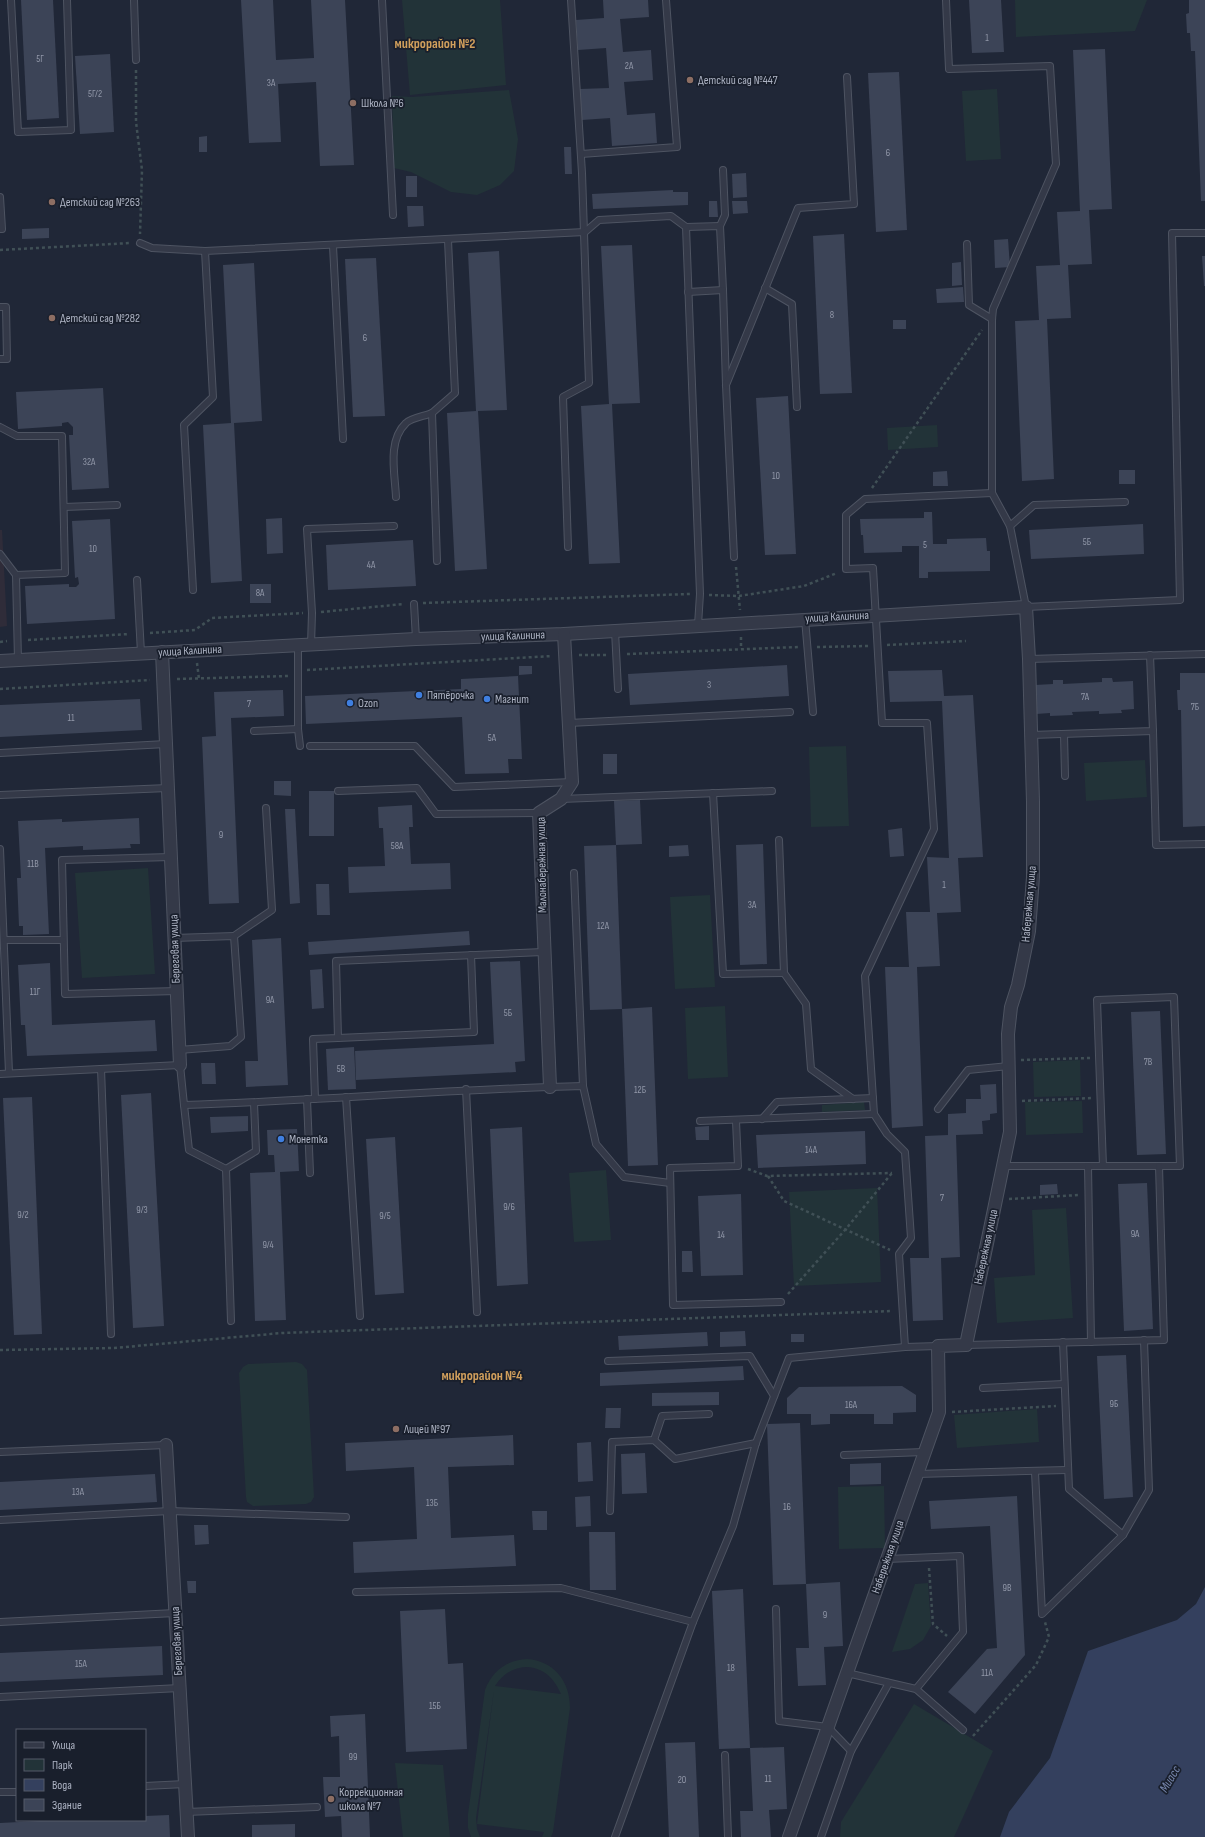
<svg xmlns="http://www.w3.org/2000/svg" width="1205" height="1837" font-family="'Sofia Sans Condensed',sans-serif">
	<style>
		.medical { fill: #2f2c39 }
		.green { fill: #223338; fill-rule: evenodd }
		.water { fill: #34405e }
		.building { fill: #3c4457 }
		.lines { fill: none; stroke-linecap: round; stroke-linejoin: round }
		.lane-casing { stroke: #4e5462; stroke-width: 8 }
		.street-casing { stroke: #4e5462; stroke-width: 14 }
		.path { stroke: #405056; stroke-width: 2.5; stroke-dasharray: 3 3; stroke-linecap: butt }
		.lane { stroke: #343948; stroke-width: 6 }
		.street { stroke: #343948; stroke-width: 12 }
		.education-dot { fill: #8d6e63; stroke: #191f2c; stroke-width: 1.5 }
		.shop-dot { fill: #3f7fe0; stroke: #191f2c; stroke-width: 1.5 }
		.labels { text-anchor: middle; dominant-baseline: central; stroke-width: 3.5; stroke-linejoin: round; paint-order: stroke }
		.number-label { font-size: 10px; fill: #9298a9 }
		.poi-label { font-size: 12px; fill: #aeb4c4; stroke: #191f2c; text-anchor: start }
		.street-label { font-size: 12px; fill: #aeb4c4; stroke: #191f2c }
		.water-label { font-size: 13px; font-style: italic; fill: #7686ac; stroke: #191f2c }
		.quarter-label { font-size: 14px; font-weight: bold; fill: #d19f5c; stroke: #191f2c }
	</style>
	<rect width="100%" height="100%" fill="#202737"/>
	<!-- medical -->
	<path class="medical" d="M0 530H2L7 626 0 627Z"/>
	<!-- green -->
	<g class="green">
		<path d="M402 0H500L506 85 410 95Z"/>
		<path d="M1015 0H1147L1135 31 1016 37Z"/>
		<path d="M997 89 1001 159 966 161 962 91Z"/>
		<path d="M509 90 518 139 514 171 500 185 477 195 451 192 411 172 394 168 392 96 412 97Z"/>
		<path d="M937 425 938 447 888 450 887 428Z"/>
		<path d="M846 746 849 826 811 827 809 747Z"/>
		<path d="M1145 760 1147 797 1086 801 1084 763Z"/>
		<path d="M148 868 155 974 82 978 75 873Z"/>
		<path d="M710 895 715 987 675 989 670 897Z"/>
		<path d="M725 1006 728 1077 688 1079 685 1008Z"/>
		<path d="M1080 1060 1081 1096 1034 1097 1033 1062Z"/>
		<path d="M1082 1101 1083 1133 1026 1135 1025 1102Z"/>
		<path d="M864 1102 865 1110 822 1112V1105Z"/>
		<path d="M606 1170 611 1240 574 1242 569 1173Z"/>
		<path d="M877 1188 881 1282 794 1286 789 1192Z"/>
		<path d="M1066 1208 1073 1318 997 1323 994 1278 1035 1275 1032 1210Z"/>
		<path d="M296 1362 302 1364 307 1370 314 1497 311 1502 306 1504 253 1506 247 1502 246 1497 239 1373 243 1367 248 1364Z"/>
		<path d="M1037 1409 1039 1442 957 1448 954 1415Z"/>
		<path d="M884 1486 885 1548 839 1549 838 1487Z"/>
		<path d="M928 1583 931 1626 923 1640 910 1649 892 1652 915 1584Z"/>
		<path d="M527 1659C554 1661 570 1681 570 1708L553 1832 551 1837H542L544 1832 477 1824 494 1690 476 1818 477 1829 480 1837H471L468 1828V1814L485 1690C492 1671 507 1660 527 1659ZM528 1667C546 1669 554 1679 561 1694L495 1686C503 1674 513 1667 528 1667Z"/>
		<path d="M914 1704 993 1751 954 1837H840L841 1822Z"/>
		<path d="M395 1763 443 1765 450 1837H403Z"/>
	</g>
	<!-- water -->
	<path class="water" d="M1205 1587V1837H1000L1009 1812 1050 1758 1088 1651 1177 1620 1196 1604Z"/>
	<!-- building -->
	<g class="building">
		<path d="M21 0H53L59 118 27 120Z"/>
		<path d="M241 0H273L276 60 314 58 311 0H345L354 165 320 166 316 82 278 84 281 142 249 143Z"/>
		<path d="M603 0H648L649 17 620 19 623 52 651 50 653 80 624 82 627 115 655 113 657 143 612 146 610 118 582 120 580 89 609 88 606 48 578 50 576 20 604 18Z"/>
		<path d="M969 0H1001L1004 52 972 53Z"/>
		<path d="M1189 0H1205V201H1201L1195 51H1191L1190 33H1187L1186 14 1189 13Z"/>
		<path d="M1105 49 1112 209 1089 210 1092 264 1068 265 1071 318 1047 319 1054 479 1022 481 1015 321 1039 320 1036 266 1060 265 1057 212 1080 211 1073 50Z"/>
		<path d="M110 54 114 132 80 134 75 56Z"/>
		<path d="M899 72 907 230 876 232 868 73Z"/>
		<path d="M207 136V152H199V137Z"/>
		<path d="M564 147H571L572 174H565Z"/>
		<path d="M746 173 747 197 733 198 732 174Z"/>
		<rect x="406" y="176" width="11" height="21"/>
		<path d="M673 190V192H688V205L593 209 592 194Z"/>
		<path d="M709 201H717L718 217H709Z"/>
		<path d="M732 201H747L748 213 733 214Z"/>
		<path d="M407 206H423L424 226 408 227Z"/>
		<path d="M49 228V238L22 239V229Z"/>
		<path d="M844 234 852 393 820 394 813 236Z"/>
		<path d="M1008 239 1010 267 995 268 994 240Z"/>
		<path d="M632 245 640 403 612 404 620 563 589 564 581 406 609 404 601 246Z"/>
		<path d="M499 251 507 410 478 411 487 569 455 571 447 413 476 411 468 253Z"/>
		<path d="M1202 256H1205V286H1204Z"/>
		<path d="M376 258 385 416 353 417 345 259Z"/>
		<path d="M961 262 962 285 952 286V263Z"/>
		<path d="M254 263 262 421 234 423 242 581 211 583 203 425 231 423 223 265Z"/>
		<path d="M963 287 964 302 937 303 936 289Z"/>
		<rect x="893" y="320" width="13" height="9"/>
		<path d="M103 388 109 488 72 490 69 435H73V427L68 422 62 423V426L18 429 16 392Z"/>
		<path d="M788 396 796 554 765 555 756 398Z"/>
		<rect x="1119" y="470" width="16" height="14"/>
		<path d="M947 471 948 486H933V472Z"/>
		<path d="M924 512H932L933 544H947V539L986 538 987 551H990V571L928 572V578H919V546H902V552L864 553 863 535H861L860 519 924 518Z"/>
		<path d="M282 518 283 553 267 554 266 519Z"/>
		<path d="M110 519 115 619 27 624 25 586 69 584V587H76L79 584 78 577 75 578 72 521Z"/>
		<path d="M1143 524 1144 554 1031 559 1029 530Z"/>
		<path d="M413 540 416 586 328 590 326 545Z"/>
		<rect x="250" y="584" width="21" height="19"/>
		<path d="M787 665 789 696 630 705 628 674Z"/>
		<path d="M519 666H532V674L519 675Z"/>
		<path d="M942 670 944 696 973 695 983 857 958 858 961 912 937 913 940 966 917 967 923 1126 892 1128 885 967H909L906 912H930L927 857 949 858 942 701 890 702 888 671Z"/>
		<path d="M1180 673H1205V826L1183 827 1181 710H1178L1177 690H1180Z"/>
		<path d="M518 676 522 759H508L509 773 465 774 462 717 306 724 305 696 461 689V679Z"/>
		<path d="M1102 678H1112L1113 682 1133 681 1134 709 1121 710 1122 713 1099 714V711L1072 712 1073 715 1050 716V713L1036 714 1035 685 1053 684V680H1063V684L1102 682Z"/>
		<path d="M283 690 284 716 231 718 239 903 209 904 202 737 216 736 214 692Z"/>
		<path d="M140 699 142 730 0 737V705Z"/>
		<rect x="603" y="754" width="14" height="20"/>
		<path d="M274 781H291V796L274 795Z"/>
		<rect x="309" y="791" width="25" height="45"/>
		<path d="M640 800 642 844 616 845 614 801Z"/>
		<path d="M412 805 413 827H409L411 864 450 863 451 889 349 893 348 867 385 866 383 828H379L378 807Z"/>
		<path d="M285 809H295L300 903 290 904Z"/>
		<path d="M139 818 140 844H130L131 848 83 850V846L45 848 49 934 23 935V926H19L17 878H21L18 821 62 819V822Z"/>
		<path d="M902 828 904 856 890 857 888 830Z"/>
		<path d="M763 844 767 964 740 965 736 845Z"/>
		<path d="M616 845 622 1009 590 1010 584 846Z"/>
		<path d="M688 845 689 856 669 857V846Z"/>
		<path d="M316 884H329L330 915H317Z"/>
		<path d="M469 931 470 945 309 955 308 942Z"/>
		<path d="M281 938 288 1085 246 1087 245 1061H258L252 940Z"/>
		<path d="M520 961 525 1061 515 1062 516 1072 356 1080 355 1051 494 1044 490 962Z"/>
		<path d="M50 963 52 1025 155 1020 157 1051 27 1056 25 1025H21L18 965Z"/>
		<path d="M322 969 324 1008 312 1009 310 970Z"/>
		<path d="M652 1007 658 1165 628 1166 622 1009Z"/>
		<path d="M1160 1011 1166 1154 1137 1155 1131 1012Z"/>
		<path d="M354 1047 356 1089 328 1090 326 1049Z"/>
		<path d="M201 1063H215L216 1084H202Z"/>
		<path d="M996 1084 997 1113 990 1114V1120L982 1121 983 1134 956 1135 960 1257 941 1258 943 1320 913 1321 910 1258H929L925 1136 948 1135V1114L966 1113V1099H981L980 1085Z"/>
		<path d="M151 1093 164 1326 133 1328 121 1095Z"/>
		<path d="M32 1097 42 1334 14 1335 3 1098Z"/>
		<path d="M248 1116V1131L211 1133 210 1117Z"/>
		<path d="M709 1126V1140H696L695 1127Z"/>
		<path d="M522 1127 528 1284 497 1286 490 1129Z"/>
		<path d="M297 1129 299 1171 280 1172 286 1320 255 1321 250 1173 275 1172 274 1155H268L267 1130Z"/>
		<path d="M865 1131 866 1164 758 1168 756 1135Z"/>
		<path d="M395 1137 404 1293 375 1295 366 1139Z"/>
		<path d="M1147 1183 1153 1329 1124 1331 1118 1184Z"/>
		<path d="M1057 1184 1058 1194 1040 1195V1185Z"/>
		<path d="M741 1194 743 1275 701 1276 698 1196Z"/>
		<path d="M682 1251H692L693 1272H682Z"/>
		<path d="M745 1331 746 1346 720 1347V1332Z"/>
		<path d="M707 1332 708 1346 619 1350 618 1336Z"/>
		<rect x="791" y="1334" width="13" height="8"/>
		<path d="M1126 1355 1133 1497 1104 1499 1097 1356Z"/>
		<path d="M743 1366 744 1380 600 1386V1373Z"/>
		<path d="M902 1386 916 1395V1412L893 1413V1424H874V1414H830V1424L811 1425V1414H787V1398L799 1387Z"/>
		<path d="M719 1392V1405L652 1406V1393Z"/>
		<path d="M606 1408H621L620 1428H605Z"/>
		<path d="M800 1423 806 1584 773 1585 767 1424Z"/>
		<path d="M513 1435 514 1465 448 1467 451 1538 514 1535 516 1566 354 1573 353 1542 417 1539 414 1467 346 1471 345 1443Z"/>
		<path d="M591 1442 593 1481 578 1482 577 1443Z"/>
		<path d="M645 1453 647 1493 622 1494 621 1454Z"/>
		<path d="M881 1463V1484L850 1485V1464Z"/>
		<path d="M155 1474 157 1502 0 1510V1482Z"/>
		<path d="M590 1496 591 1526 576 1527 575 1497Z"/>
		<path d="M1017 1496 1025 1655 975 1714 948 1692 987 1649 997 1648 990 1526 931 1529 929 1501Z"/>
		<path d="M532 1511H547V1530H533Z"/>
		<path d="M194 1525H208L209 1544 195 1545Z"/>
		<path d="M589 1532H615L616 1590H590Z"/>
		<path d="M187 1581H196V1593H188Z"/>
		<path d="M840 1582 843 1646 824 1647 826 1685 798 1686 796 1648H809L806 1584Z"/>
		<path d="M743 1589 750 1748 719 1749 712 1591Z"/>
		<path d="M445 1609 448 1664 463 1663 467 1749 406 1752 400 1611Z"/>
		<path d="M162 1646 163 1675 0 1682V1653Z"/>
		<path d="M365 1714 370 1837H342L341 1816 325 1817 323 1777H340L339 1736 331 1737 330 1716Z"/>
		<path d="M695 1742 699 1837H669L665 1743Z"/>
		<path d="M784 1747 787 1809 769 1810 771 1837H741L740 1811H753L750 1748Z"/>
		<path d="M169 1815 170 1837H0V1823L58 1820H145V1816Z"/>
		<path d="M295 1824V1837H252V1825Z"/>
	</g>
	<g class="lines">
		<defs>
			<g id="lane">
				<path d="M11 0 18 132 71 130 67 0"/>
				<path d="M134 0 136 60"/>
				<path d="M382 0 393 215"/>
				<path d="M946 0 949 69 1050 66 1056 164 993 309 992 319V493L1010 526 1026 607 1180 600 1172 233H1205"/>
				<path d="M581 154 677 147 666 0"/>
				<path d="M0 197 2 229H0"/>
				<path d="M720 226 725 215 723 170"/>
				<path d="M686 227 720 226 723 290"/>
				<path d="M140 243 152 248 205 251"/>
				<path d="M967 244 969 305 992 319"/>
				<path d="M333 246 343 439"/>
				<path d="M765 288 792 304 797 407"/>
				<path d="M688 292 723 290 726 385 734 557"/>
				<path d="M0 307H6L7 359H0"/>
				<path d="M726 385 798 208 854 204 847 77"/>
				<path d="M0 427 17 436H62L65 573 16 575 18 660"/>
				<path d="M396 497C395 474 387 441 406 423 411 418 425 416 432 413"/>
				<path d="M64 507 117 505"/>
				<path d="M1010 526 1034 505 1125 502"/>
				<path d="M568 547 563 397 589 383 582 173 571 0"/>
				<path d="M0 554 16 575"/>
				<path d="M437 561 432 413 455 393 448 240"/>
				<path d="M137 580 141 653"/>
				<path d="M193 590 184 425 213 397 205 251 585 232 599 220 671 216 686 227 700 594 698 625"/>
				<path d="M414 604 416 639"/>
				<path d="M805 619 813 712"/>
				<path d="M615 631 618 689"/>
				<path d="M311 645 312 613 307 529 394 526"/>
				<path d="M298 646V729L300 746"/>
				<path d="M1029 659 1205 654"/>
				<path d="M569 723 790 712"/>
				<path d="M254 731 298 729"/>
				<path d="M1153 731 1156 845 1205 844"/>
				<path d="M1064 734 1065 776"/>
				<path d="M1031 735 1153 731 1150 655"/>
				<path d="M310 746H415L454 787 572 782"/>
				<path d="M0 753 166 744"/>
				<path d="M338 791 417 788 436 814 539 813"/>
				<path d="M713 793 723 974 784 973 779 840"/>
				<path d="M0 795 168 788"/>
				<path d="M561 799 772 791"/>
				<path d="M0 849 9 1073"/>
				<path d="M171 857 62 860 65 994 177 991"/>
				<path d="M574 873 583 1086"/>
				<path d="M234 936 272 910 266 808"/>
				<path d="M174 938 234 936 241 1037 230 1046 179 1050"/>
				<path d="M4 940H63"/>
				<path d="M784 973 806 1004 811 1069 853 1099"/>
				<path d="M338 1038 474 1032 471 955"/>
				<path d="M101 1069 111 1334"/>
				<path d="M0 1074 180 1065 184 1105C317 1101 450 1089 583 1086L596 1144 624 1177 670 1183"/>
				<path d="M466 1089 477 1312"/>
				<path d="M346 1097 360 1316"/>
				<path d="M307 1099 310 1173"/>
				<path d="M315 1099 313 1039 338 1038 336 961 543 952"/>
				<path d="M184 1105 189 1150 226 1169"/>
				<path d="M938 1109 968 1070 1009 1066"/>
				<path d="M762 1119 777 1102 873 1098"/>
				<path d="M700 1121 874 1114"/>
				<path d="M736 1121 738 1166 670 1168 673 1305 781 1302"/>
				<path d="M1003 1166H1180L1174 997 1097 1000 1103 1166"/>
				<path d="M1088 1166 1091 1342"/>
				<path d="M231 1321 226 1169 256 1151 254 1103"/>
				<path d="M1063 1342 1069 1489 1123 1535"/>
				<path d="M966 1345 1164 1340 1159 1166"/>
				<path d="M905 1347 899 1254 911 1238 905 1152 887 1134 874 1114 865 976 934 829 927 723H882L873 568 846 569V515L865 499 992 493"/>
				<path d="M608 1361 750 1356 774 1396"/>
				<path d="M983 1388 1064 1384"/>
				<path d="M654 1440 662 1416 709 1414"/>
				<path d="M0 1452 166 1445"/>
				<path d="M844 1455 924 1452"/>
				<path d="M1035 1472 1042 1614 1123 1535 1149 1490 1144 1340"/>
				<path d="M917 1474 1067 1470"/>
				<path d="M610 1511 612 1442 654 1440 675 1459 756 1443"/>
				<path d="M0 1520 170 1511 346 1517"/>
				<path d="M887 1559 960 1556 963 1632 916 1689"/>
				<path d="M356 1592 561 1588 693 1622"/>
				<path d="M776 1609 779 1721 828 1727 851 1751"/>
				<path d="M0 1622 175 1613"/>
				<path d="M847 1673 916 1689 963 1730"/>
				<path d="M0 1697 180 1688"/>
				<path d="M725 1755 728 1837"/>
				<path d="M145 1786 185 1784"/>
				<path d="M0 1792H17"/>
				<path d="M186 1812 317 1807"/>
				<path d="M615 1837 693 1622 733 1526 756 1443 789 1358 905 1347 938 1346"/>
				<path d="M821 1837 851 1751 889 1683"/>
			</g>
			<g id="street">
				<path d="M162 652 180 1065"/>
				<path d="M0 661 416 639 564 634 1026 607 1029 659 1033 802V877L1029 931 1018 985 1011 1007 1008 1034 1010 1132 966 1345 938 1346 939 1412 789 1837"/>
				<path d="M550 1087 539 813 561 799 572 782 564 634"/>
				<path d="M166 1445 188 1837"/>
			</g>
		</defs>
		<!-- lane casing -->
		<use href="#lane" class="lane-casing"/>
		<!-- street casing -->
		<use href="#street" class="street-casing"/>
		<!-- path -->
		<g class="path">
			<path d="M136 70V122L142 170 140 234"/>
			<path d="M0 250 131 243"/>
			<path d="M872 488 982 330"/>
			<path d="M736 567 740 610"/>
			<path d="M709 595 739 596 804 586 837 573"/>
			<path d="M423 603 690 594"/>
			<path d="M321 612 404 604"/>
			<path d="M150 633 195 630 212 618 303 613"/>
			<path d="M741 637V649"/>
			<path d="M28 640 129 634"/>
			<path d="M0 642 7 641"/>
			<path d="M887 645 966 641"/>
			<path d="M817 647 868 646"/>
			<path d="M627 654 798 647"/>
			<path d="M579 655H606"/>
			<path d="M197 663 199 679"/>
			<path d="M307 670 552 656"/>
			<path d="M177 679 288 676"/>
			<path d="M0 689 150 680"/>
			<path d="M1021 1060 1090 1058"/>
			<path d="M1022 1101 1091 1098"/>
			<path d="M748 1169 767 1176 892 1173"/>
			<path d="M768 1176 784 1201 890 1250"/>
			<path d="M1009 1199 1079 1195"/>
			<path d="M788 1294 845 1230 892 1173"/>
			<path d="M0 1350 114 1348 282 1333 892 1311"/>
			<path d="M952 1412 1056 1406"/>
			<path d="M929 1568 933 1624 947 1636"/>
			<path d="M973 1736 1036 1665 1049 1637 1045 1622"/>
		</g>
		<!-- lane -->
		<use href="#lane" class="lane"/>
		<!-- street -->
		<use href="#street" class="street"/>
	</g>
	<!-- markers -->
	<g class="education-dot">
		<circle cx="690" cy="80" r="4"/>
		<circle cx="353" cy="103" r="4"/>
		<circle cx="52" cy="202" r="4"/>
		<circle cx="52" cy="318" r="4"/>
		<circle cx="396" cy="1429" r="4"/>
		<circle cx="331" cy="1799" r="4"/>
	</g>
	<g class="shop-dot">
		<circle cx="419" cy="695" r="4"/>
		<circle cx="487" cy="699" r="4"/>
		<circle cx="350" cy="703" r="4"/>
		<circle cx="281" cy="1139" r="4"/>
	</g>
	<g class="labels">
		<!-- number labels -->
		<g class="number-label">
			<text x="987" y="38">1</text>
			<text x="40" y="59">5Г</text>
			<text x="629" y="66">2А</text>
			<text x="271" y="83">3А</text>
			<text x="95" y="94">5Г/2</text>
			<text x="888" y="153">6</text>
			<text x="832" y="315">8</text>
			<text x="365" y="338">6</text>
			<text x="89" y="462">32А</text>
			<text x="776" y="476">10</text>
			<text x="1087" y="542">5Б</text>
			<text x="925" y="545">5</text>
			<text x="93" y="549">10</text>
			<text x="371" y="565">4А</text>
			<text x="260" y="593">8А</text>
			<text x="709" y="685">3</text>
			<text x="1085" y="697">7А</text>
			<text x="249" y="704">7</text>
			<text x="1195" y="707">7Б</text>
			<text x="71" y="718">11</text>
			<text x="492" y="738">5А</text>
			<text x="221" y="835">9</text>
			<text x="397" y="846">58А</text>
			<text x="33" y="864">11В</text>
			<text x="944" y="885">1</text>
			<text x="752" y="905">3А</text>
			<text x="603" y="926">12А</text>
			<text x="35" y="992">11Г</text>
			<text x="270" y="1000">9А</text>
			<text x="508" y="1013">5Б</text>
			<text x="1148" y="1062">7В</text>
			<text x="341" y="1069">5В</text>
			<text x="640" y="1090">12Б</text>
			<text x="811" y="1150">14А</text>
			<text x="942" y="1198">7</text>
			<text x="509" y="1207">9/6</text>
			<text x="142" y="1210">9/3</text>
			<text x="23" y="1215">9/2</text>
			<text x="385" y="1216">9/5</text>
			<text x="1135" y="1234">9А</text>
			<text x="721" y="1235">14</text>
			<text x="268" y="1245">9/4</text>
			<text x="1114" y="1404">9Б</text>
			<text x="851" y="1405">16А</text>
			<text x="78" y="1492">13А</text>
			<text x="432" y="1503">13Б</text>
			<text x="787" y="1507">16</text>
			<text x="1007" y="1588">9В</text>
			<text x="825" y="1615">9</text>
			<text x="81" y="1664">15А</text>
			<text x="731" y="1668">18</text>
			<text x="987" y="1673">11А</text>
			<text x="435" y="1706">15Б</text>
			<text x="353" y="1757">99</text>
			<text x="768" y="1779">11</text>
			<text x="682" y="1780">20</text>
		</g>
		<!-- poi labels -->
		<g class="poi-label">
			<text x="698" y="80">Детский сад №447</text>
			<text x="361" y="103">Школа №6</text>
			<text x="60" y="202">Детский сад №263</text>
			<text x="60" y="318">Детский сад №282</text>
			<text x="427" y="695">Пятёрочка</text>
			<text x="495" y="699">Магнит</text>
			<text x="358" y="703">Ozon</text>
			<text x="289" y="1139">Монетка</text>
			<text x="404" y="1429">Лицей №97</text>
			<text x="339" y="1792">Коррекционная<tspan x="339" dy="14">школа №7</tspan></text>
		</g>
		<!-- street labels -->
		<g class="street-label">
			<text transform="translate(837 617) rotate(-3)">улица Калинина</text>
			<text transform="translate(513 636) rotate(-2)">улица Калинина</text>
			<text transform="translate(190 651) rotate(-3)">улица Калинина</text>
			<text transform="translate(542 865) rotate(-91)">Малонабережная улица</text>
			<text transform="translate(1029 904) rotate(-85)">Набережная улица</text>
			<text transform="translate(175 949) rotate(-92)">Береговая улица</text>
			<text transform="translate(986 1247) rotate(-78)">Набережная улица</text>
			<text transform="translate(888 1557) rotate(-71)">Набережная улица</text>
			<text transform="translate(177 1641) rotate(-93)">Береговая улица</text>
		</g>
		<!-- water labels -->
		<g class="water-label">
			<text transform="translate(1170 1779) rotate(-59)">Миасс</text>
		</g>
		<!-- quarter labels -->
		<g class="quarter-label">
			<text x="435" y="43">микрорайон №2</text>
			<text x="482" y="1375">микрорайон №4</text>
		</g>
	</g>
	<!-- legend -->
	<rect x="16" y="1729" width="130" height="92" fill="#191f2c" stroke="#555b69"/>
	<rect x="24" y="1742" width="20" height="6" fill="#343948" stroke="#555b69"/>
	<text x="52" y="1749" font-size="12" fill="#aeb4c4">Улица</text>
	<rect x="24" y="1759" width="20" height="12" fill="#223338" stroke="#555b69"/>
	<text x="52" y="1769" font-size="12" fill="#aeb4c4">Парк</text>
	<rect x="24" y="1779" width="20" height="12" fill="#34405e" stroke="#555b69"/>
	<text x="52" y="1789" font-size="12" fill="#aeb4c4">Вода</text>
	<rect x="24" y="1799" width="20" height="12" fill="#3c4457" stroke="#555b69"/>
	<text x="52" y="1809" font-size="12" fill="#aeb4c4">Здание</text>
</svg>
